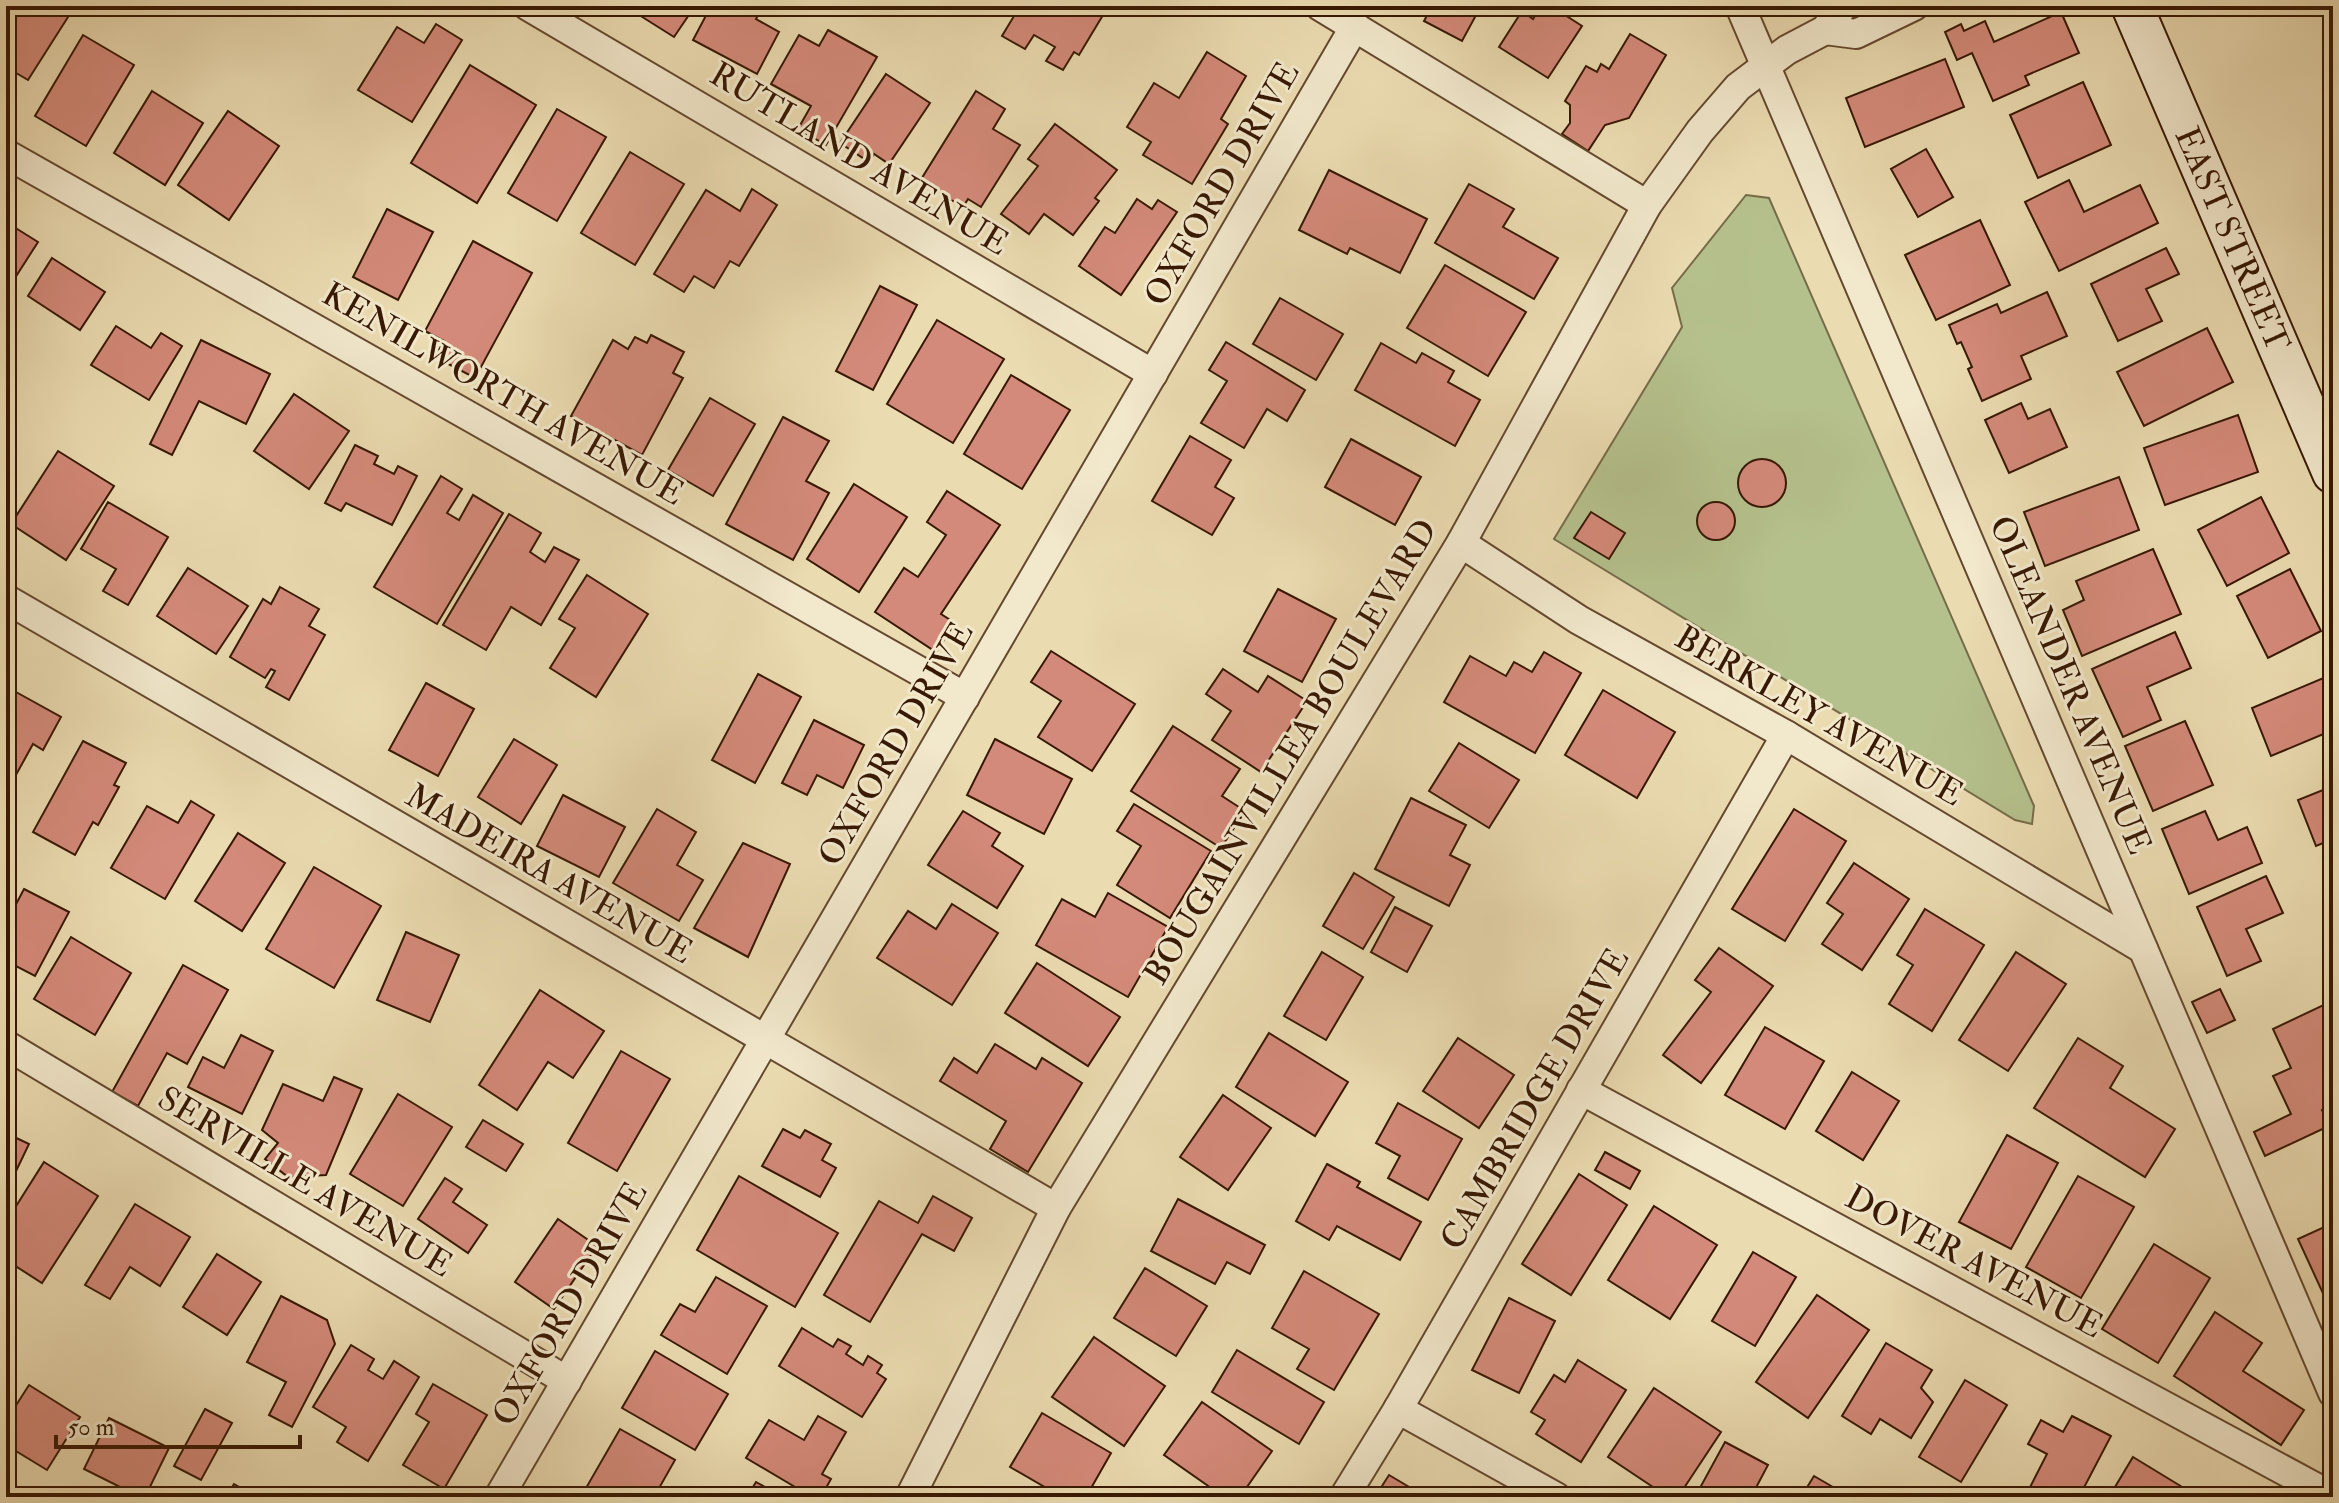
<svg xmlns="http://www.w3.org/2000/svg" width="2339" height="1503" font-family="'IM FELL Double Pica',serif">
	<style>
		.green { fill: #b5c18d; stroke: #766c48; stroke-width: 2 }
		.building { fill: #d48a7a; stroke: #371802; stroke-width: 2 }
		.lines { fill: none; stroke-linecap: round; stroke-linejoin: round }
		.street-casing { stroke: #64492e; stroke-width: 32 }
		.secondary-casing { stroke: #371802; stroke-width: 44 }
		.street { stroke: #f2e8cc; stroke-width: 28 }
		.secondary { stroke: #f2e8cc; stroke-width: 40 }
		.labels { text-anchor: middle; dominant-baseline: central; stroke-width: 6; stroke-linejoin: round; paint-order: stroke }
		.street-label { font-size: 34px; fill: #371802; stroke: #f2e8cc }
	</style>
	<rect width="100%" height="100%" fill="#ebdbb1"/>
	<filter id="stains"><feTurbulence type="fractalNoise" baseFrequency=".0025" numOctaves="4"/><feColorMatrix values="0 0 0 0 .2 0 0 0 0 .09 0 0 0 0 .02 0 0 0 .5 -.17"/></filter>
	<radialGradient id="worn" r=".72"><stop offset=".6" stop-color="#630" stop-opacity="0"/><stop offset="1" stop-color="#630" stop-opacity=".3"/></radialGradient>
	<!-- green -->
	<path class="green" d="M1746 195 1769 198 2034 806 2032 824 2015 820 1554 539 1682 327 1672 288Z"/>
	<!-- building -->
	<g class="building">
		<path d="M22 6H75L28 80 6 67V30Z"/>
		<path d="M629 6H695L674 37 628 8Z"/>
		<path d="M711 6H763L756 19 779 32 757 74 693 40Z"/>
		<path d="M1020 6H1034L1040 9 1042 6H1088L1103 15 1079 55 1074 52 1063 70 1046 61 1055 47 1034 35 1025 49 1002 36Z"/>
		<path d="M1432 6H1481L1462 41 1424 21Z"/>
		<path d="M1541 6H1551L1582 26 1548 78 1499 47 1522 11 1533 19Z"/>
		<path d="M2061 12 2079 53 2025 76 2029 85 1993 101 1972 53 1957 60 1945 32 1961 24 1964 31 1985 21 1994 42Z"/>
		<path d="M436 24 462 40 412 122 358 90 397 27 424 43Z"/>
		<path d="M828 30 877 57 826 145 798 129 811 106 771 84 799 35 819 46Z"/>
		<path d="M1630 34 1666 55 1629 118 1605 125 1588 151 1562 134 1570 123V105L1565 101 1586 66 1597 72 1601 64 1609 69Z"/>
		<path d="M83 35 134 65 86 146 35 116Z"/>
		<path d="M1207 52 1246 76 1221 119 1228 124 1192 184 1143 155 1151 142 1127 127 1154 83 1179 98Z"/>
		<path d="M1945 59 1964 107 1865 147 1846 98Z"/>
		<path d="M470 65 536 105 477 203 411 163Z"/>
		<path d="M886 74 930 103 889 164 874 154 869 162 840 143Z"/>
		<path d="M2083 82 2111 145 2038 178 2010 115Z"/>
		<path d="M152 91 203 123 165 185 114 153Z"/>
		<path d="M976 91 1005 109 993 129 1020 145 981 207 968 199 963 207 920 181Z"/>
		<path d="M557 109 606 137 557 221 508 193Z"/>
		<path d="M228 111 279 146 229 220 178 185Z"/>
		<path d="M1055 124 1117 170 1095 198 1099 201 1073 235 1044 214 1029 234 1001 214 1038 166 1028 159Z"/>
		<path d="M1926 149 1953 197 1918 217 1891 169Z"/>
		<path d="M630 152 684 184 635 265 581 233Z"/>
		<path d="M1329 170 1427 219 1400 273 1350 248 1347 254 1299 230Z"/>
		<path d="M2069 180 2084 212 2140 185 2158 223 2059 271 2025 202Z"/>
		<path d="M1469 184 1514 209 1503 227 1558 258 1534 299 1435 243Z"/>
		<path d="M752 189 777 205 739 266 730 261 714 288 694 276 684 292 654 274 706 190 740 211Z"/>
		<path d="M1137 199 1152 209 1158 200 1177 212 1121 295 1079 266 1105 227 1115 233Z"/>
		<path d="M387 209 433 232 398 300 353 277Z"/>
		<path d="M1980 220 2010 285 1936 320 1905 255Z"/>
		<path d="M6 222 38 242 6 292Z"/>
		<path d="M473 241 532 273 475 378 435 357 444 341 425 331Z"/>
		<path d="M2166 248 2179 274 2146 289 2162 321 2118 341 2091 284Z"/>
		<path d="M52 258 105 292 80 330 28 296Z"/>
		<path d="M1445 265 1526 312 1488 376 1407 328Z"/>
		<path d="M880 286 917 305 873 390 836 371Z"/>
		<path d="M2047 292 2067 336 2021 356 2031 379 1982 401 1968 369 1972 367 1961 342 1957 344 1949 325 1997 304 2001 313Z"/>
		<path d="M1280 298 1343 334 1316 380 1253 344Z"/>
		<path d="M937 320 1004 359 953 443 887 404Z"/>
		<path d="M116 326 151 348 161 333 182 346 149 400 91 365Z"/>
		<path d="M2207 328 2233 382 2144 426 2117 372Z"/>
		<path d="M651 335 684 352 673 373 683 378 642 455 571 416 613 340 628 349 635 337 647 343Z"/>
		<path d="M201 340 270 374 246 424 199 401 172 455 150 444Z"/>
		<path d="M1226 342 1305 390 1287 421 1267 409 1244 448 1201 423 1227 381 1209 370Z"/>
		<path d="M1381 343 1416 363 1422 353 1454 371 1448 382 1480 400 1455 446 1355 390Z"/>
		<path d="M1011 375 1070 410 1022 489 964 454Z"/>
		<path d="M294 394 349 431 309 489 254 451Z"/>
		<path d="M710 398 755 424 713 496 668 470Z"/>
		<path d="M2021 403 2028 419 2050 409 2067 447 2009 473 1985 420Z"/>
		<path d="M2238 415 2258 472 2165 505 2144 448Z"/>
		<path d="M783 417 829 441 806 481 829 493 793 560 726 524Z"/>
		<path d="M1190 436 1231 460 1215 487 1234 498 1212 535 1152 501Z"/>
		<path d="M1351 439 1421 477 1395 525 1325 487Z"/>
		<path d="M355 445 378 456 374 464 394 474 398 466 417 476 392 525 346 503 341 511 325 503Z"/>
		<path d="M58 451 114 486 66 560 11 524Z"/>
		<circle cx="1762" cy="483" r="24"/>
		<path d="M441 476 462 489 447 513 459 520 473 495 503 513 437 624 374 587Z"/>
		<path d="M2119 477 2139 530 2045 566 2024 512Z"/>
		<path d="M854 484 907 517 859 592 807 559Z"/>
		<path d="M947 491 1000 525 941 614 955 623 936 652 875 612 904 568 918 577 946 535 927 522Z"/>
		<path d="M2261 497 2289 553 2227 586 2198 530Z"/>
		<path d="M108 502 168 537 128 605 103 591 116 569 81 549Z"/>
		<circle cx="1716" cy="521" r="19"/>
		<path d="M1591 512 1625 533 1609 559 1574 538Z"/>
		<path d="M509 514 541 533 530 552 545 562 554 547 579 560 541 625 511 607 486 650 443 625Z"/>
		<path d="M2153 549 2181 614 2082 656 2063 610 2084 600 2076 581Z"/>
		<path d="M188 568 248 606 216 654 157 616Z"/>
		<path d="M2290 569 2321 631 2268 658 2237 596Z"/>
		<path d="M587 575 648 614 596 697 550 668 575 628 559 619Z"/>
		<path d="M280 587 319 609 309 626 325 635 289 700 266 687 275 671 271 669 265 678 230 657 263 599 271 604Z"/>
		<path d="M1278 589 1336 619 1302 682 1244 651Z"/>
		<path d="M2175 632 2191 668 2147 687 2161 720 2123 737 2092 669Z"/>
		<path d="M1051 651 1135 704 1092 771 1038 737 1061 701 1031 682Z"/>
		<path d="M1544 652 1581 673 1535 753 1444 702 1470 656 1506 676 1514 662 1532 672Z"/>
		<path d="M1223 669 1258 692 1268 676 1307 701 1261 772 1212 740 1231 711 1206 694Z"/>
		<path d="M758 674 801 697 755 783 712 760Z"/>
		<path d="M2333 674V730L2271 756 2252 708Z"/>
		<path d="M426 683 474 709 438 776 389 750Z"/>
		<path d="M1603 690 1675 732 1637 798 1565 755Z"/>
		<path d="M16 692 61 717 43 750 33 744 6 793V709Z"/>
		<path d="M814 720 864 745 843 788 817 775 807 795 782 783Z"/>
		<path d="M2185 721 2213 785 2153 811 2125 746Z"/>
		<path d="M1173 726 1240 769 1222 796 1245 811 1221 848 1131 791Z"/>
		<path d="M514 739 557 765 521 824 478 797Z"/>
		<path d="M995 739 1072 779 1044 834 967 795Z"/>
		<path d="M83 741 126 763 114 785 119 787 98 825 93 822 75 855 33 832Z"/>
		<path d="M1459 743 1519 780 1489 828 1429 791Z"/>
		<path d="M2333 786V839L2316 846 2298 800Z"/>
		<path d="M563 795 625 827 599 877 537 846Z"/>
		<path d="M1411 798 1466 825 1450 855 1470 865 1449 906 1375 869Z"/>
		<path d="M191 801 214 815 165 899 111 868 147 806 178 823Z"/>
		<path d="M1134 804 1211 851 1170 918 1117 885 1141 846 1117 831Z"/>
		<path d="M657 809 696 832 677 865 703 880 679 921 613 883Z"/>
		<path d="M1794 809 1846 841 1785 941 1732 909Z"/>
		<path d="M963 811 1000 833 992 846 1023 866 997 908 928 865Z"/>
		<path d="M2205 811 2218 840 2247 827 2262 863 2189 894 2162 829Z"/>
		<path d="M238 833 285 863 242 931 195 901Z"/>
		<path d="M743 843 790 864 748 957 694 928Z"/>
		<path d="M1854 863 1909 899 1862 970 1822 944 1843 914 1827 903Z"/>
		<path d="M314 867 381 906 334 988 266 949Z"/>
		<path d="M1354 873 1394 897 1363 949 1323 926Z"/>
		<path d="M2266 876 2283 913 2246 929 2261 961 2227 976 2197 907Z"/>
		<path d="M24 889 69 912 35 976 6 961V923Z"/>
		<path d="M1108 893 1168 927 1128 997 1036 945 1062 899 1095 917Z"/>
		<path d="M952 904 998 933 952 1005 877 958 908 911 936 929Z"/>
		<path d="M1395 907 1432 926 1407 972 1371 952Z"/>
		<path d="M1925 909 1984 945 1932 1031 1889 1004 1913 965 1897 955Z"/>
		<path d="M406 932 459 955 430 1022 377 1000Z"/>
		<path d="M71 937 131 973 95 1035 34 999Z"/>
		<path d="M1719 948 1773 986 1701 1083 1663 1055 1711 992 1695 980Z"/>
		<path d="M1322 952 1363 977 1326 1040 1284 1016Z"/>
		<path d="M2016 952 2066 984 2008 1071 1959 1040Z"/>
		<path d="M1037 963 1120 1017 1088 1066 1005 1013Z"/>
		<path d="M183 965 228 990 187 1064 167 1053 138 1106 112 1092Z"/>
		<path d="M2220 989 2235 1020 2207 1033 2192 1002Z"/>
		<path d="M540 990 604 1031 573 1078 548 1062 517 1110 479 1085Z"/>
		<path d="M2332 1001 2333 1105 2322 1110 2329 1126 2265 1156 2254 1132 2291 1114 2273 1076 2291 1068 2273 1029Z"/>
		<path d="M1765 1027 1824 1061 1785 1129 1725 1095Z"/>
		<path d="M1269 1033 1348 1082 1315 1136 1236 1087Z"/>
		<path d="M241 1035 273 1051 242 1114 188 1087 203 1057 224 1068Z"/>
		<path d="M1458 1038 1514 1075 1479 1128 1423 1091Z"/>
		<path d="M2078 1038 2123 1066 2110 1088 2175 1129 2145 1177 2034 1108Z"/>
		<path d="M995 1044 1036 1069 1042 1058 1082 1083 1028 1172 990 1149 1006 1121 940 1081 954 1058 977 1073Z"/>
		<path d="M621 1051 670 1079 617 1171 568 1143Z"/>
		<path d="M1852 1072 1899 1101 1863 1160 1816 1131Z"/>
		<path d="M334 1077 362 1089 326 1175 288 1177 265 1159 278 1143 262 1130 283 1084 323 1101Z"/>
		<path d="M398 1094 452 1127 403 1206 350 1174Z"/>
		<path d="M1223 1095 1271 1128 1228 1190 1180 1157Z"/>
		<path d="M1398 1103 1462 1139 1428 1200 1388 1178 1400 1156 1376 1143Z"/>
		<path d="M483 1120 523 1144 506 1171 466 1147Z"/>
		<path d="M783 1129 800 1138 805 1130 831 1144 822 1160 836 1168 820 1197 762 1166Z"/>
		<path d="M6 1133 29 1144 6 1192Z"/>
		<path d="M2007 1135 2058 1163 2011 1249 1959 1222Z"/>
		<path d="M1605 1152 1640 1171 1630 1189 1595 1170Z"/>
		<path d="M44 1162 98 1196 42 1283 6 1260V1222Z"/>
		<path d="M1327 1164 1360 1182 1357 1187 1421 1222 1400 1260 1337 1226 1329 1240 1296 1221Z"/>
		<path d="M1579 1174 1627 1205 1571 1295 1522 1264Z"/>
		<path d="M739 1176 838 1233 795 1307 697 1250Z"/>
		<path d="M2078 1176 2134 1207 2081 1298 2026 1267Z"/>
		<path d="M445 1178 462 1189 453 1202 487 1225 468 1253 418 1219Z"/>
		<path d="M933 1196 972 1218 954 1251 922 1234 870 1322 824 1295 879 1201 918 1223Z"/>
		<path d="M1178 1199 1265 1245 1250 1274 1227 1262 1215 1284 1151 1251Z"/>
		<path d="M135 1204 190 1237 160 1286 130 1267 110 1299 85 1285Z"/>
		<path d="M1654 1206 1717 1245 1670 1319 1608 1280Z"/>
		<path d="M558 1219 597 1246 554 1309 515 1282Z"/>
		<path d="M2333 1223V1315L2298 1239Z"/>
		<path d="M2154 1244 2210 1278 2158 1363 2102 1329Z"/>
		<path d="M1753 1252 1796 1277 1755 1346 1712 1321Z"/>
		<path d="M217 1254 261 1282 227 1335 183 1307Z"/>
		<path d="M1145 1268 1207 1306 1176 1356 1114 1318Z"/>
		<path d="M1304 1271 1379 1314 1334 1390 1297 1369 1309 1349 1272 1328Z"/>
		<path d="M716 1277 767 1306 727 1374 661 1335 680 1304 695 1312Z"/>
		<path d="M1817 1295 1869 1330 1808 1418 1756 1382Z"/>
		<path d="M281 1296 327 1320 335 1344 292 1427 269 1415 286 1382 247 1362Z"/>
		<path d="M1509 1298 1555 1321 1519 1393 1472 1370Z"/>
		<path d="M2215 1312 2262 1343 2243 1371 2304 1410 2281 1445 2174 1376Z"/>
		<path d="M802 1328 833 1347 838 1339 851 1346 846 1354 863 1365 868 1356 882 1365 877 1373 886 1379 862 1417 779 1366Z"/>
		<path d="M1094 1337 1165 1386 1124 1446 1052 1397Z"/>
		<path d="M1886 1343 1932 1370 1921 1388 1933 1402 1911 1438 1880 1419 1871 1434 1842 1416Z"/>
		<path d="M351 1345 374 1359 368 1370 383 1379 394 1361 419 1377 368 1461 337 1442 346 1427 313 1407Z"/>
		<path d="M1237 1350 1324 1402 1299 1444 1212 1392Z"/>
		<path d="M655 1351 728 1394 695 1450 622 1408Z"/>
		<path d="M1578 1360 1626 1390 1581 1462 1536 1434 1545 1420 1531 1412 1554 1375 1565 1382Z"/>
		<path d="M1965 1380 2007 1405 1961 1482 1919 1457Z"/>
		<path d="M433 1384 487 1415 444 1489 403 1465 429 1422 416 1414Z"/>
		<path d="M29 1385 80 1417 47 1470 6 1445V1421Z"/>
		<path d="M1654 1388 1721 1432 1678 1497H1668L1608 1457Z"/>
		<path d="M1202 1402 1272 1451 1240 1497H1224L1164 1455Z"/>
		<path d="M205 1409 232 1423 201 1480 174 1466Z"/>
		<path d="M1042 1413 1111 1453 1086 1497H1062L1010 1467Z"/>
		<path d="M818 1416 846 1432 822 1474 831 1479 821 1497H812L746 1458 769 1420 804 1440Z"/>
		<path d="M2072 1416 2111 1436 2079 1497H2025L2047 1454 2028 1444 2041 1420 2063 1432Z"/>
		<path d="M109 1418 169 1448 145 1497H140L84 1469Z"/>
		<path d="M620 1429 675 1460 654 1497H602L586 1488Z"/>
		<path d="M1725 1442 1768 1465 1751 1497H1695Z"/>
		<path d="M2133 1457 2192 1493 2189 1497H2109Z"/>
		<path d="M1389 1475 1426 1497H1375Z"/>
		<path d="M1814 1476 1850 1497H1801Z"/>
		<path d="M756 1482 783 1497H747Z"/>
		<path d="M234 1484 257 1497H226Z"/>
	</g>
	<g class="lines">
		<defs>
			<g id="street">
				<path d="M528 6 1153 374"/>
				<path d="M1320 6 1647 205"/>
				<path d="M1740 6 2333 1393"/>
				<path d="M1825 30 1856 34 1914 6"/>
				<path d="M6 154 965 697"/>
				<path d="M1461 543 1579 620 1786 735 2143 949"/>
				<path d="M6 599 1056 1208"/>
				<path d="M6 1045 567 1381"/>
				<path d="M1581 1090 2333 1497"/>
				<path d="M1398 1409 1556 1497"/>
				<path d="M499 1497 1355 26"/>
				<path d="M910 1497 1056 1208 1461 543 1647 205 1700 131 1738 87 1787 50 1825 30 1843 6"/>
				<path d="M1344 1497 1398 1409 1786 735"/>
			</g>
			<g id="secondary">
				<path id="s1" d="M2132 6 2333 473"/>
			</g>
		</defs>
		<!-- street casing -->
		<use href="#street" class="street-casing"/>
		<!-- secondary casing -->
		<use href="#secondary" class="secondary-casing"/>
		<!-- street -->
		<use href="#street" class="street"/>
		<!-- secondary -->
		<use href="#secondary" class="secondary"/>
	</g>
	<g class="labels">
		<!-- street labels -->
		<g class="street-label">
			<text transform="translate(859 159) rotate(31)">RUTLAND AVENUE</text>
			<text transform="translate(1222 184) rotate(-60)">OXFORD DRIVE</text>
			<text stroke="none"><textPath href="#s1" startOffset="254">EAST STREET</textPath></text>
			<text transform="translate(503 394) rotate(30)">KENILWORTH AVENUE</text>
			<text transform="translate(2070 685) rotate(67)">OLEANDER AVENUE</text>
			<text transform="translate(1819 716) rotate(30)">BERKLEY AVENUE</text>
			<text transform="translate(896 744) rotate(-60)">OXFORD DRIVE</text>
			<text transform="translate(1291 752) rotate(-59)">BOUGAINVILLEA BOULEVARD</text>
			<text transform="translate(549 874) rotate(30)">MADEIRA AVENUE</text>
			<text transform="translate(1535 1099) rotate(-60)">CAMBRIDGE DRIVE</text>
			<text transform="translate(305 1182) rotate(31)">SERVILLE AVENUE</text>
			<text transform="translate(1974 1262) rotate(28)">DOVER AVENUE</text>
			<text transform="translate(570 1304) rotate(-60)">OXFORD DRIVE</text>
		</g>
	</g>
	<!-- margin -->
	<rect width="2339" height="1503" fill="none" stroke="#ebdbb1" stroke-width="32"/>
	<rect x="8" y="8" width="2323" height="1487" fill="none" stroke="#371802" stroke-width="4"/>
	<rect x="16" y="16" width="2307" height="1471" fill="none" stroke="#371802" stroke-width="2"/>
	<!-- scale -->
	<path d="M56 1435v12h244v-12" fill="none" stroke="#371802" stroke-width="4"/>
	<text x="68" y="1435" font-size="24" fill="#371802" stroke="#f2e8cc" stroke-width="6" paint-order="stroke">50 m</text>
	<rect width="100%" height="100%" filter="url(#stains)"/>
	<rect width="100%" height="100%" fill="url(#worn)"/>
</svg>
